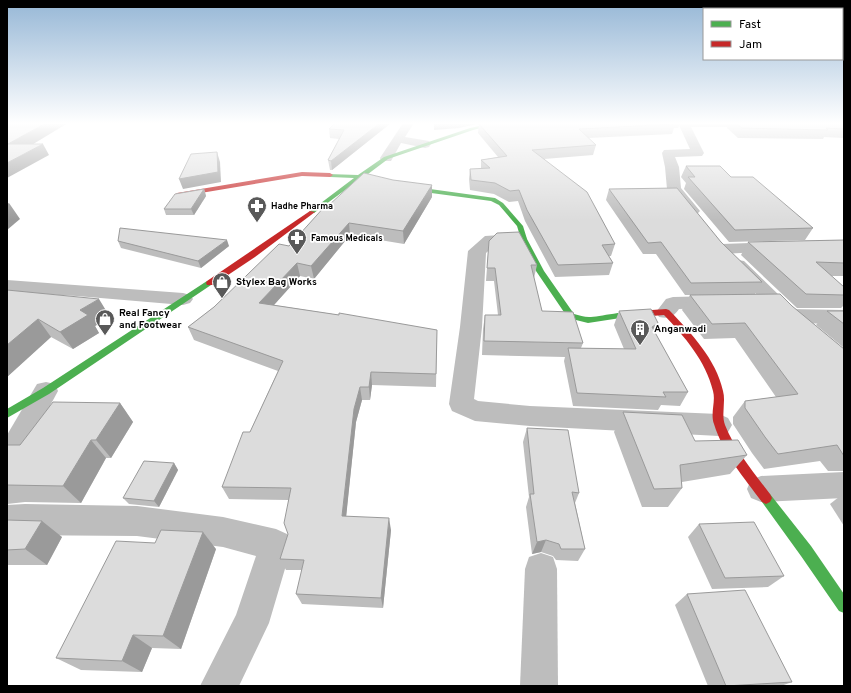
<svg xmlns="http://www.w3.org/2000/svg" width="851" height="693" font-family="Overpass,sans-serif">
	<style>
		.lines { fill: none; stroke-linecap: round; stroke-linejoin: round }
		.street { fill: #bdbdbd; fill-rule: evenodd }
		.fast { fill: #4caf50; fill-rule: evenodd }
		.jam { fill: #c62828; fill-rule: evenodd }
		.wall { fill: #bdbdbd }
		.shaded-wall { fill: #9a9a9a }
		.building { fill: #dcdcdc; stroke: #9a9a9a }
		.labels { text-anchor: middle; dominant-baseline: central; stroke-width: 3.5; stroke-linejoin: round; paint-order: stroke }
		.far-poi-label { font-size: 9px; font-weight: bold; fill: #000; stroke: #fff; text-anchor: start }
		.poi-label { font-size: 10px; font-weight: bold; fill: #000; stroke: #fff; text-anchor: start }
	</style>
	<rect width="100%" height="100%" fill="#fff"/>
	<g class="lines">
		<!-- street -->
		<g class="street">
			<path d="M403 123H414L405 137 429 141 431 144 429 147 425 148 401 143 391 161H381L380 158Z"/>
			<path d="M678 123H764L765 124 759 127H691L704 153 702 156 675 157 679 167 681 188 700 211 697 214 692 216 687 214 667 189 665 167 662 153 664 150 690 149Z"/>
			<path d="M519 234 525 235 527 239 525 243 495 245 486 253 482 327 474 399 478 401 530 406 719 414 728 418 732 425 728 432 719 436 530 426 475 421 452 411 449 404 460 327 468 251 485 236Z"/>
			<path d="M775 242 781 243 784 247 781 251 722 254 716 253 713 249 716 245 722 244Z"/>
			<path d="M738 260 744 261 782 298 785 302 782 306C772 309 760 309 750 306L747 302 750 298 758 296 729 265 732 261Z"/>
			<path d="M7 280 183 293 190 295 193 299 190 303 183 305 77 296 7 292Z"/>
			<path d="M716 296 723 298 726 302 723 306 716 308 679 309C673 317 669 319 659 317L656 312 666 299 673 297Z"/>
			<path d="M789 309 844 310V324L789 323 782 321 779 316 782 311Z"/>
			<path d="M46 382 55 384 58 391 17 467 7 471V435L37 384Z"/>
			<path d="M844 472V498L761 502 751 498 747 489 751 480 761 476Z"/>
			<path d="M25 504 137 506 223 517 276 529 287 534 292 545 269 623 239 686H200L236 615 256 556 223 547 137 536 7 535V505Z"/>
			<path d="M541 553 553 557 557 569 558 686H520L525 569 529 557Z"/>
		</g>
		<!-- fast -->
		<g class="fast">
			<path d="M493 123H500L473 130 388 159 364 177 394 184 495 198 503 203 523 226 527 239 544 271 574 314C579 315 584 317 589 317 602 317 648 305 656 313L655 315 627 317 588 323 568 318 536 271 521 239 517 226 499 205 491 201 394 188 360 179 314 213 309 212 354 178 330 177 327 175 328 174 358 175 384 157 470 128Z"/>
			<path d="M207 281H210L214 283 49 394 7 418V409L43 388Z"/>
			<path d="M766 492 770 494 811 546 844 594V613L839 611 801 556 762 502 760 498 762 494Z"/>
		</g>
		<!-- jam -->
		<g class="jam">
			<path d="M302 172 330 173 333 175 330 177 302 176 177 197 174 195 177 193Z"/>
			<path d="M310 211 315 212 255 257 213 285H207L206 283 207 281Z"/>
			<path d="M666 309 669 310C691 333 716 359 723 391 726 402 721 414 725 425 735 450 754 473 770 494L772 498 770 502 766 504 762 502C744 478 723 453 714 424 710 413 716 402 713 391 706 361 684 336 664 315L652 316 648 313 652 310Z"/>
		</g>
	</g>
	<!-- wall -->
	<g class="wall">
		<path d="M391 123 332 170H330L328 160 339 139 330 138 329 129Z"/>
		<path d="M482 123H680L678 128H674L672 134 588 138 596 145 593 155 544 159 615 244 611 256H609L613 263 609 275 555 277 525 221 518 201 509 202 494 194 470 190 469 179 470 169H481V160L498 157 478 133 479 124Z"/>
		<path d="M729 123H844V138L824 137 823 139 738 138 727 128Z"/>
		<path d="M686 166 731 177 813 228 805 240 729 242 684 189 686 183 681 177Z"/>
		<path d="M204 189 206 196 194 215H166L164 209Z"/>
		<path d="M609 189 721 242 762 282 755 294 792 306 844 349V471H828L820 461 764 469 752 453 733 424V417L745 401 776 397 735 338 704 339 682 310 690 295H685L656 254H643L606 200Z"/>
		<path d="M432 197 404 244 350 235 314 279 300 276 274 305 437 330 436 387 372 385 370 400H362L356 422 346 516 391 530 383 608 302 604 296 594 302 570H286L280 559 288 534V500L229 499 222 487 250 432 278 371 194 340 188 327 214 307 289 246 329 205Z"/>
		<path d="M844 240V276H831L844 287V305L841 308H797L741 255 748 242Z"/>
		<path d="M118 241 229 246 201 268 121 248Z"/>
		<path d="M489 241 537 265 534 278 542 311 583 343 581 348 624 349 614 325 619 311 654 331 688 392 680 406 661 405 658 410 573 406 564 361 565 357 482 355 483 329 485 315H498L494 281H486Z"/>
		<path d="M7 290 110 317 95 326 99 333 73 349 51 337 7 377Z"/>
		<path d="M827 311H844V348L816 325Z"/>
		<path d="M120 403 133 422 111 458H106L81 503 25 502 7 504V445H20Z"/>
		<path d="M623 412 695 441 747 455 730 474 682 482V488L668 507H642L614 432Z"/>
		<path d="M527 428 579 493 575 503 585 549 578 561 556 560 553 556 541 552 532 554 526 507 529 497 523 442Z"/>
		<path d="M174 463 178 470 159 507 129 504 123 498Z"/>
		<path d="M844 493V526L830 504Z"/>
		<path d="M7 520 62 537 47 565H7Z"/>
		<path d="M699 524 784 576 768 587 712 589 688 537Z"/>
		<path d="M155 543 216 549 181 649 152 648 142 672 81 670 56 658Z"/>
		<path d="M687 594 792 682 781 686H708L675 605Z"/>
	</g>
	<!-- shaded-wall -->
	<g class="shaded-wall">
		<path d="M46 123H68L15 155 8 144Z"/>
		<path d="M380 123H391L332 170 331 161Z"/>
		<path d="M434 123H481L459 128 434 130Z"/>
		<path d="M43 144 49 155 7 178V163Z"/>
		<path d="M217 152 220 162 221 182 183 189 179 179Z"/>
		<path d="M432 185V197L404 244 403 231Z"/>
		<path d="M204 189 206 196 194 215 191 209Z"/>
		<path d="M9 203 20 219 7 230V204Z"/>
		<path d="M349 223 350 235 314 279 311 266Z"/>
		<path d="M227 240 229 246 201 268 198 261Z"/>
		<path d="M297 263 300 276 264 316 259 303Z"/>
		<path d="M99 299 110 317 95 326 99 333 73 349 60 332 80 310Z"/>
		<path d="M38 319 51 337 7 377V345Z"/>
		<path d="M658 323 652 336V327Z"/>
		<path d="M371 372 372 385 370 400 369 387Z"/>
		<path d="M360 387 362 400 356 422 345 528 342 516 354 409Z"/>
		<path d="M120 403 133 422 111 458 96 440Z"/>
		<path d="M91 440 106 458 81 503 63 486Z"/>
		<path d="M174 463 178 470 159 507 154 501Z"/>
		<path d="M389 518 391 530 383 608 381 598Z"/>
		<path d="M42 521 62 537 47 565 25 549Z"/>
		<path d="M203 532 216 549 181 649 163 636Z"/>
		<path d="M546 540 541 552 532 554 537 542Z"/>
		<path d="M133 635 152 648 142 672 122 661Z"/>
	</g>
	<!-- building -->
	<g class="building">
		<path d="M7 123H46L8 144H43L7 163Z"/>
		<path d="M335 123H380L331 161 328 160 344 130 329 129Z"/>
		<path d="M482 123H673L675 124 579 129 596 145 532 150 587 192 615 244 602 245 613 263 558 265 527 210 519 190 510 191 495 183 471 180 470 169 490 168 481 160 507 156 479 124Z"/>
		<path d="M736 123H844V129L826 128 828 130 742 128Z"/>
		<path d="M217 152 218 172 179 179 191 154Z"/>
		<path d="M686 166H720L731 177H753L813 228 735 230 688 177H695Z"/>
		<path d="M364 173 393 180 432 185 403 231 349 223 311 266 297 263 259 303 339 315V313L437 330 436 374 371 372 369 387H360L354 409 342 516 389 518 381 598 296 594 304 560 280 559 288 534 284 523 291 488 222 487 243 432H250L283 361 188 327 214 307 279 244 289 246 326 205H329Z"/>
		<path d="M677 188 721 242 762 282 691 283 661 242 648 243 609 189Z"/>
		<path d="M204 189 191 209H164L175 194Z"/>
		<path d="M120 228 227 240 198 261 118 241Z"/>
		<path d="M519 232 537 265H531L542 311 573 312 583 343 484 341 485 315H501L495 268H487L489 241 497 233Z"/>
		<path d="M844 240V263L816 262 844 287V295L806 294 748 242Z"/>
		<path d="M7 290 99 299 80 310 88 315 60 332 38 319 7 345Z"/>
		<path d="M780 294 792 306 844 349V456L837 445 778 454 765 437 745 408V401L798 394 745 323 712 324 690 295Z"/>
		<path d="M651 309 658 323 652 327 688 392H663L666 397 577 393 568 348 636 349 619 311Z"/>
		<path d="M827 311H844V324Z"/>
		<path d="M53 402 120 403 96 440H91L63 486 7 485V445H20Z"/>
		<path d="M623 412 682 415 695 441 738 440 747 455 680 465 682 488 654 489Z"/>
		<path d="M527 428 568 430 579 493 572 492 585 549H561L559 544 546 540 537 542 530 494H534Z"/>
		<path d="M144 461 174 463 154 501 123 498Z"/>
		<path d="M7 520 42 521 25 549 7 550Z"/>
		<path d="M754 522 784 576 725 578 699 524Z"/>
		<path d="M161 530 203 532 163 636 133 635 122 661 56 658 116 541 155 543Z"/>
		<path d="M745 590 792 682 726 686 687 594Z"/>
	</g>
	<!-- sky -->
	<linearGradient id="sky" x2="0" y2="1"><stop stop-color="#96b7d6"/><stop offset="0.56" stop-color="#fff"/><stop offset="1" stop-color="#fff" stop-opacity="0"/></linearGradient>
	<rect width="851" height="220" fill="url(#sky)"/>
	<!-- icons -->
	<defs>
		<symbol id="pharmacy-pin" viewBox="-11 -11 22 30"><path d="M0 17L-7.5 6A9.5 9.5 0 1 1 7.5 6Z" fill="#595959" stroke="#fff"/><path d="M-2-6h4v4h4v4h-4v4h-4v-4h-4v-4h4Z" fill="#fff"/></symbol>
		<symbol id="shop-pin" viewBox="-11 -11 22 30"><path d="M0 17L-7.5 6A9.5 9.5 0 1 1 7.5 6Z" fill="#595959" stroke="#fff"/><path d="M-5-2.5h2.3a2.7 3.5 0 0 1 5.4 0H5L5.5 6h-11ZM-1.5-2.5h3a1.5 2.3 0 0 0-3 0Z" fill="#fff"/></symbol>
		<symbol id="building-pin" viewBox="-11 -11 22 30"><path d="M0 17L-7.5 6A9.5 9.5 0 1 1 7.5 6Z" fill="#595959" stroke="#fff"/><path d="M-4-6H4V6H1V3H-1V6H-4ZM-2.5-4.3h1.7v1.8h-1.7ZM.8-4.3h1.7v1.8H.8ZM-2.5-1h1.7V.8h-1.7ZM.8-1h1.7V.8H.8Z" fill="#fff"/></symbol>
	</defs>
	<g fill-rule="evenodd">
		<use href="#pharmacy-pin" x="246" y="195" width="22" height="30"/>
		<use href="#pharmacy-pin" x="286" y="227" width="22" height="30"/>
		<use href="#shop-pin" x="211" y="271" width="22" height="30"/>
		<use href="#shop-pin" x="94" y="308" width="22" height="30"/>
		<use href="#building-pin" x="629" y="318" width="22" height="30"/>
	</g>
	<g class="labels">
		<!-- far-poi labels -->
		<g class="far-poi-label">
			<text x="271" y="206">Hadhe Pharma</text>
			<text x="311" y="238">Famous Medicals</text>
		</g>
		<!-- poi labels -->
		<g class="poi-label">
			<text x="236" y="282">Stylex Bag Works</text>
			<text x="119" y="313">Real Fancy<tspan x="119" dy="12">and Footwear</tspan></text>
			<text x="654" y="329">Anganwadi</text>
		</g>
	</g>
	<!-- border -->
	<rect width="851" height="693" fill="none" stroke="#000000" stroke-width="16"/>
	<!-- legend -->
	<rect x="703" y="8" width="140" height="52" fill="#ffffff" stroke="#999999"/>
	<rect x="711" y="21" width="20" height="6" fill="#4caf50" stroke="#999999"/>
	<text x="739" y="28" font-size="12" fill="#000000">Fast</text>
	<rect x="711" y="41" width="20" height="6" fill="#c62828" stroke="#999999"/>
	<text x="739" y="48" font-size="12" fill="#000000">Jam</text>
</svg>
